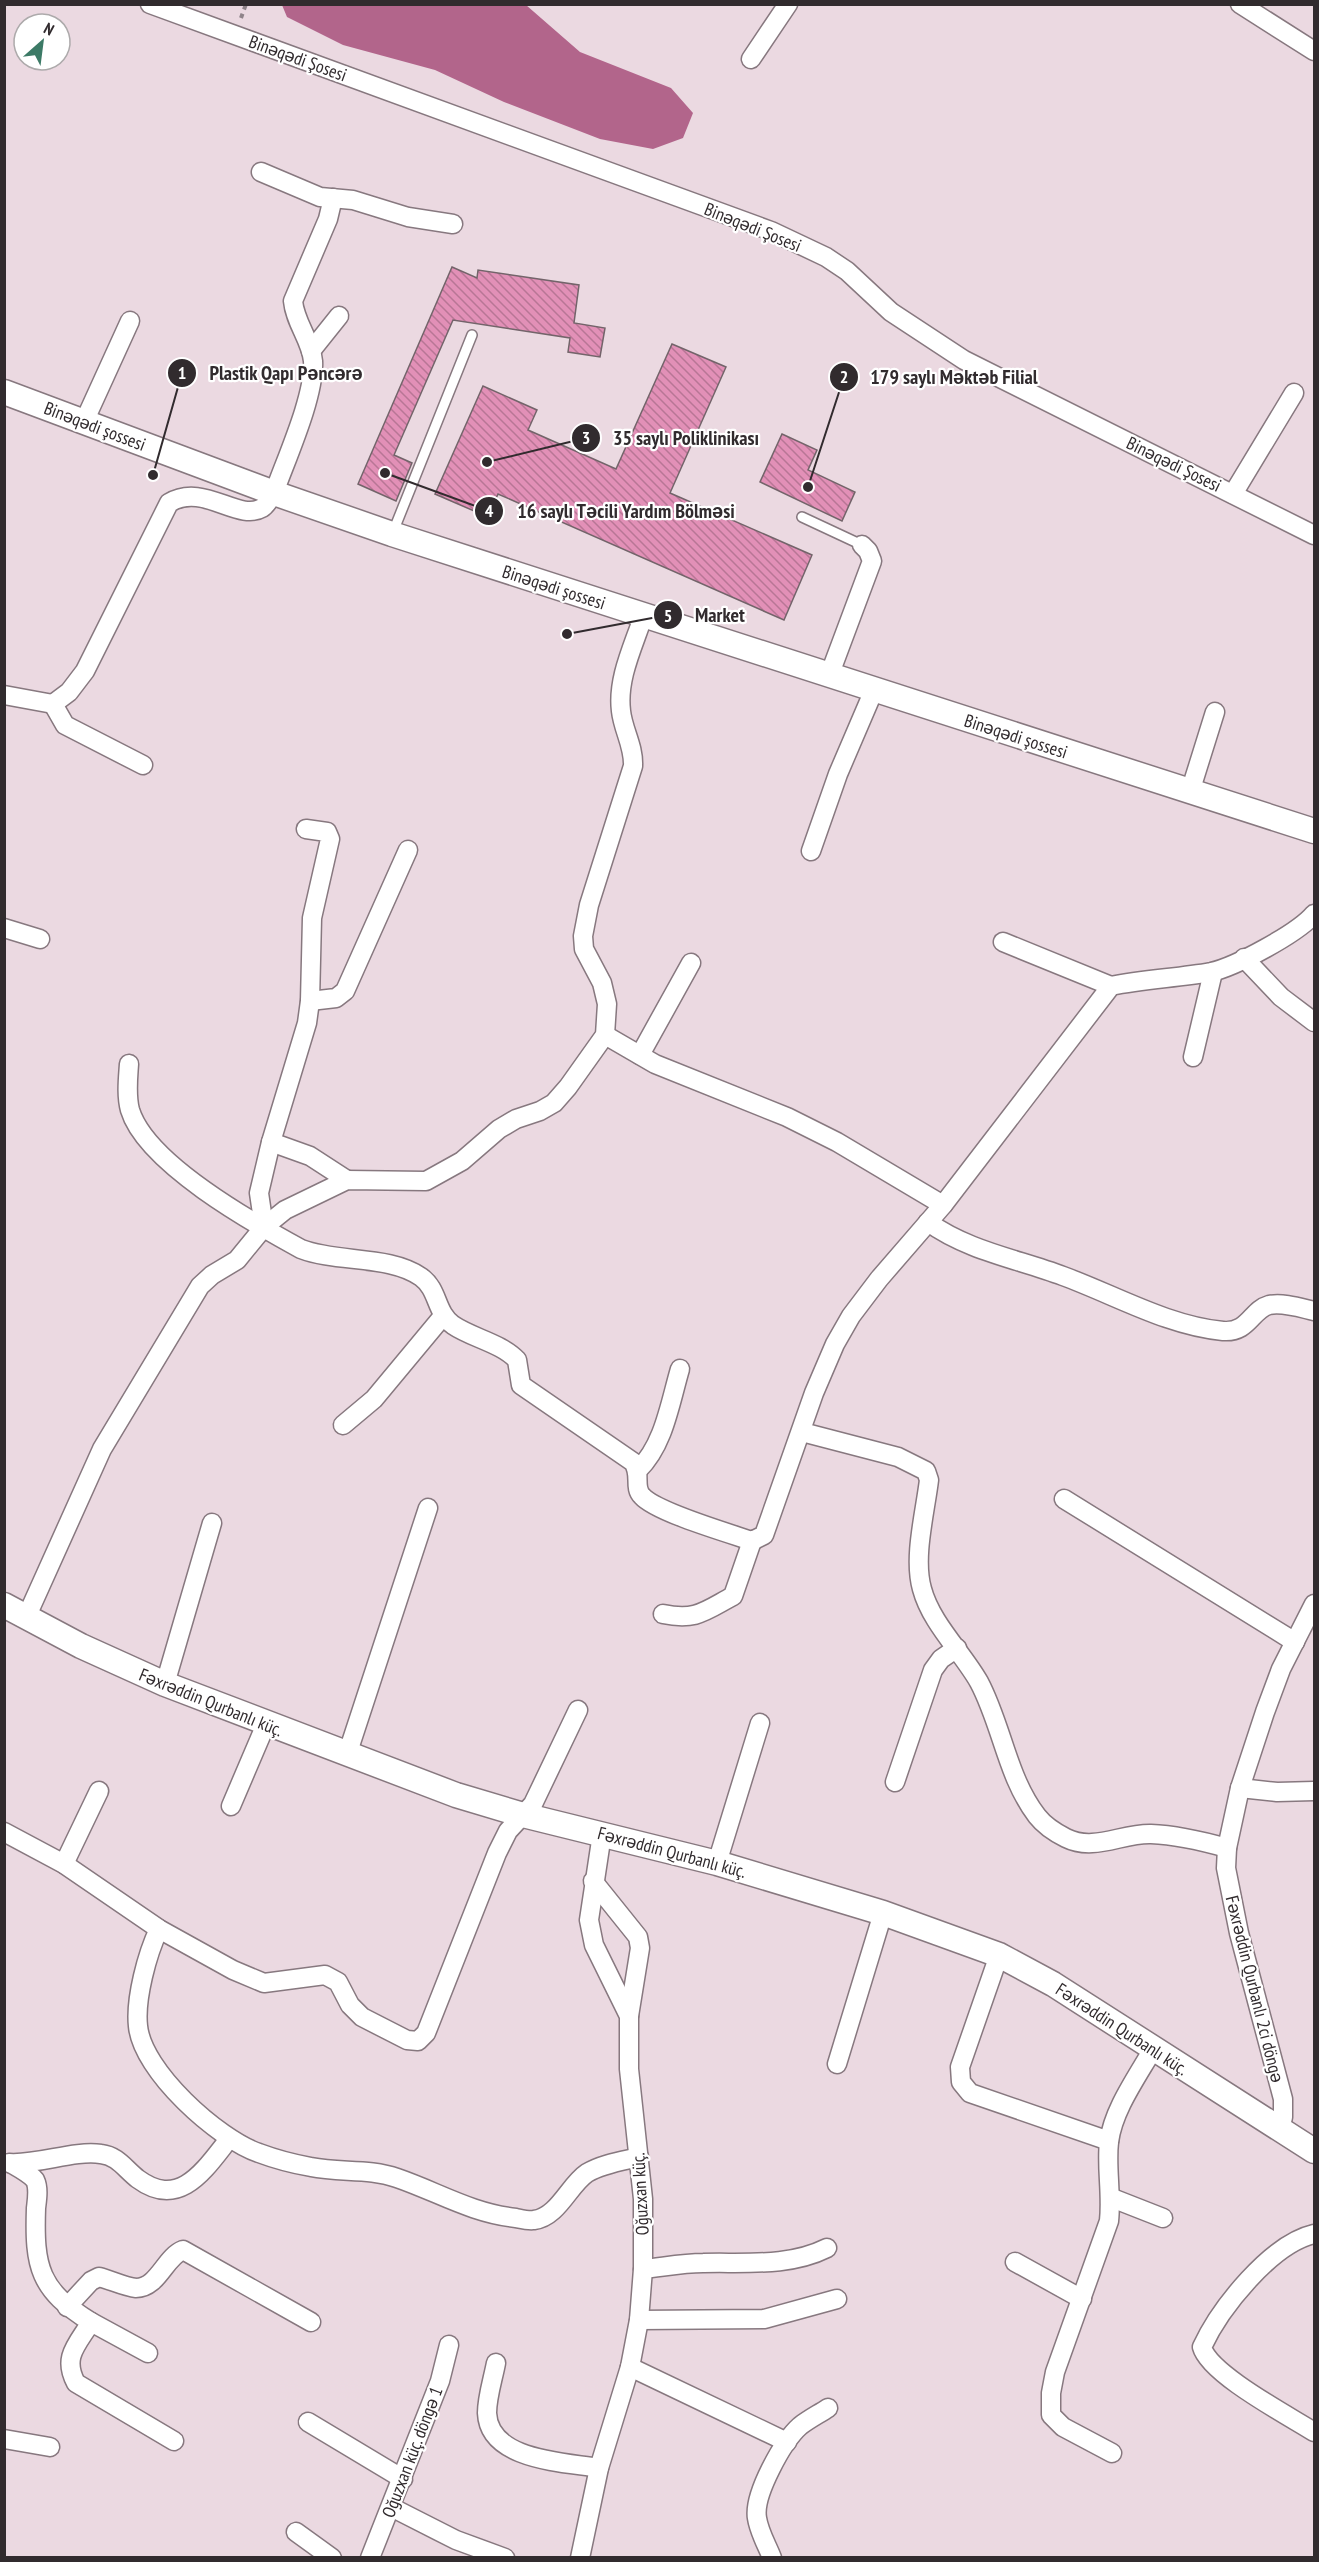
<svg xmlns="http://www.w3.org/2000/svg" width="1319" height="2562" font-family="'PT Sans Narrow',sans-serif">
	<style>
		.water { fill: #b2658b }
		.building { fill: url(#building-back-hatch); stroke: #73646a; stroke-width: 1.5 }
		.lines { fill: none; stroke-linecap: round; stroke-linejoin: round }
		.lane-casing { stroke: #87787f; stroke-width: 12 }
		.street-casing { stroke: #87787f; stroke-width: 21 }
		.secondary-casing { stroke: #87787f; stroke-width: 27 }
		.path { stroke: #8f8389; stroke-width: 4; stroke-dasharray: 4.5 4.5; stroke-linecap: butt }
		.lane { stroke: #fff; stroke-width: 9 }
		.street { stroke: #fff; stroke-width: 18 }
		.secondary { stroke: #fff; stroke-width: 24 }
		.labels { text-anchor: middle; dominant-baseline: central; stroke-width: 4.5; stroke-linejoin: round; paint-order: stroke }
		.street-label { font-size: 18px; fill: #312b2e; stroke: #fff }
		.leader { fill: none; stroke: #312b2e; stroke-width: 2 }
		.callout-dot { fill: #312b2e; stroke: #fff; stroke-width: 2 }
		.mark-label { font-size: 18px; text-anchor: middle; font-weight: bold; fill: #fff }
		.callout-label { font-size: 20px; text-anchor: middle; font-weight: bold; fill: #312b2e; stroke: #fff; stroke-width: 4.5; stroke-linejoin: round; paint-order: stroke }
	</style>
	<defs>
		<pattern id="building-back-hatch" width="6" height="6" patternUnits="userSpaceOnUse" patternTransform="scale(1.5)"><rect width="6" height="6" fill="#e290b7"/><path d="M-1 5l2 2M0 0l6 6M5-1l2 2" fill="none" stroke="#b87695"/></pattern>
	</defs>
	<rect width="100%" height="100%" fill="#ebd9e1"/>
	<!-- water -->
	<path class="water" d="M282 5H526L580 52 671 88 693 113 683 138 653 149 600 139 504 102 435 70 343 45 287 17Z"/>
	<!-- building -->
	<g class="building">
		<path d="M452 267 477 278 478 270 579 285 574 323 605 328 600 357 568 352 570 338 453 320 394 455 412 463 396 501 358 484Z"/>
		<path d="M672 344 726 367 670 493 812 555 784 620 498 494 488 517 435 494 483 386 537 410 528 430 616 469Z"/>
		<path d="M782 434 817 450 808 470 855 492 842 521 760 482Z"/>
	</g>
	<g class="lines">
		<defs>
			<g id="lane">
				<path d="M802 517 862 545"/>
				<path d="M393 532 472 335"/>
			</g>
			<g id="street">
				<path d="M150 4 771 231 826 257 847 271 891 312 964 360 1314 535"/>
				<path d="M1240 4 1314 51"/>
				<path d="M751 59 788 4"/>
				<path d="M261 172 320 197 353 200 408 217 453 224"/>
				<path d="M311 351 339 316"/>
				<path d="M84 422 130 321"/>
				<path d="M1233 494 1294 393"/>
				<path d="M829 676 872 561 868 551 862 545"/>
				<path d="M4 695 53 704 69 692 85 671 169 503C203 482 238 522 262 508 267 505 270 498 274 493 286 459 315 396 313 361 311 340 295 323 293 301L328 219 333 198"/>
				<path d="M53 704 65 725 143 765"/>
				<path d="M1190 792 1215 712"/>
				<path d="M811 851 838 774 874 690"/>
				<path d="M4 928 40 939"/>
				<path d="M1003 942 1111 986"/>
				<path d="M1244 958 1281 997 1314 1022"/>
				<path d="M310 1001 336 998 345 991 408 850"/>
				<path d="M605 1035 655 1064 787 1117 837 1142 943 1205"/>
				<path d="M640 1055 691 963"/>
				<path d="M1193 1057 1213 972"/>
				<path d="M129 1064C128 1079 126 1095 130 1110 146 1163 253 1223 301 1249 337 1263 390 1255 421 1277 439 1290 435 1312 453 1325 472 1338 501 1343 517 1360L521 1385 633 1462C642 1475 633 1487 642 1496 656 1512 728 1533 752 1541L764 1535 814 1393 835 1344 851 1316 879 1279 943 1205 1111 986C1144 979 1178 978 1211 972 1235 967 1298 933 1314 914"/>
				<path d="M271 1142 310 1156 347 1180"/>
				<path d="M928 1222C968 1251 1018 1259 1063 1276 1115 1295 1168 1326 1223 1331 1249 1333 1251 1310 1269 1305 1283 1302 1301 1308 1314 1311"/>
				<path d="M264 1227 259 1193 271 1142 307 1023 310 1001 312 918 330 839 327 832 306 829"/>
				<path d="M343 1425 374 1399 443 1316"/>
				<path d="M802 1432 898 1457 926 1471 929 1480C925 1513 913 1558 922 1589 931 1623 962 1652 979 1682 1002 1725 1007 1777 1037 1816 1044 1825 1056 1833 1066 1838 1094 1852 1122 1833 1151 1834 1177 1835 1202 1841 1227 1848"/>
				<path d="M638 1470C664 1445 670 1403 680 1369"/>
				<path d="M1064 1499 1295 1642"/>
				<path d="M663 1614C696 1621 705 1611 733 1596L752 1541"/>
				<path d="M26 1618 102 1449 200 1286 212 1275 237 1260 264 1227 285 1210 347 1180 426 1181 462 1161 499 1129 516 1119 540 1111 554 1103 568 1087 605 1035 607 1004 602 983 584 949 583 936 589 905 633 766C634 746 623 730 621 711 617 679 633 647 643 617"/>
				<path d="M165 1684 212 1523"/>
				<path d="M347 1755 428 1508"/>
				<path d="M895 1782 933 1670 941 1659 957 1648"/>
				<path d="M1240 1788 1277 1792 1314 1791"/>
				<path d="M231 1806 266 1724"/>
				<path d="M4 1832 64 1864 159 1929 233 1970 264 1983 325 1975 338 1982 350 2005 362 2017 407 2040 418 2041 426 2033 497 1853 508 1831 533 1804 578 1710"/>
				<path d="M717 1863 760 1723"/>
				<path d="M64 1864 99 1791"/>
				<path d="M593 1881 638 1937 640 1948 629 2016"/>
				<path d="M159 1929C147 1954 135 1999 138 2026 142 2071 218 2139 259 2153 275 2159 294 2164 311 2167 340 2173 369 2168 397 2178 438 2192 471 2213 516 2218 521 2219 529 2221 534 2220 558 2217 569 2185 587 2173 602 2164 622 2161 639 2157"/>
				<path d="M999 1955 960 2067 961 2082 970 2093 1109 2141"/>
				<path d="M837 2064 883 1913"/>
				<path d="M1280 2129 1283 2117V2099L1239 1933 1226 1868 1227 1848 1240 1788 1265 1712 1281 1669 1314 1604"/>
				<path d="M9 2163C39 2165 73 2150 101 2154 118 2156 125 2169 138 2179 180 2210 205 2169 229 2139"/>
				<path d="M12 2164C19 2168 30 2174 35 2180 39 2188 37 2200 36 2208 34 2267 39 2290 91 2322 77 2345 62 2357 76 2383L174 2441"/>
				<path d="M1112 2198 1163 2218"/>
				<path d="M1314 2234C1271 2244 1220 2308 1202 2347 1209 2374 1289 2416 1314 2432"/>
				<path d="M1015 2262 1082 2299"/>
				<path d="M643 2269C663 2267 683 2263 703 2263 746 2262 789 2267 827 2248"/>
				<path d="M67 2307 91 2281 99 2277C111 2280 125 2287 136 2288 158 2288 165 2257 183 2250L311 2322"/>
				<path d="M639 2320 764 2319 837 2299"/>
				<path d="M91 2322 148 2353"/>
				<path d="M496 2363C493 2379 487 2397 487 2413 489 2461 565 2462 599 2468"/>
				<path d="M630 2367 787 2442"/>
				<path d="M308 2422 403 2479"/>
				<path d="M4 2439 50 2447"/>
				<path d="M1112 2453 1063 2427 1051 2415V2393L1055 2372 1109 2221C1112 2194 1106 2167 1109 2142 1113 2110 1137 2077 1153 2049"/>
				<path d="M391 2507 456 2540 505 2558"/>
				<path d="M296 2532 332 2558"/>
				<path d="M370 2558 440 2381 449 2345"/>
				<path d="M580 2558 599 2468 630 2367 639 2320 643 2269V2199L629 2069V2016L594 1945 589 1920 602 1834"/>
				<path d="M772 2558C767 2545 759 2532 757 2518 753 2495 783 2441 800 2426 809 2419 819 2414 828 2408"/>
			</g>
			<g id="secondary">
				<path d="M4 392 274 493 392 534 1314 831"/>
				<path d="M4 1605 81 1646 165 1684 456 1795 523 1815 717 1863 883 1913 999 1955 1053 1984 1314 2151"/>
			</g>
		</defs>
		<!-- lane casing -->
		<use href="#lane" class="lane-casing"/>
		<!-- street casing -->
		<use href="#street" class="street-casing"/>
		<!-- secondary casing -->
		<use href="#secondary" class="secondary-casing"/>
		<!-- path -->
		<path class="path" d="M241 18 246 4"/>
		<!-- lane -->
		<use href="#lane" class="lane"/>
		<!-- street -->
		<use href="#street" class="street"/>
		<!-- secondary -->
		<use href="#secondary" class="secondary"/>
	</g>
	<g class="labels">
		<!-- street labels -->
		<g class="street-label">
			<text transform="translate(298 58) rotate(20)">Binəqədi Şosesi</text>
			<text transform="translate(753 227) rotate(22)">Binəqədi Şosesi</text>
			<text transform="translate(95 426) rotate(21)">Binəqədi şossesi</text>
			<text transform="translate(1174 464) rotate(26)">Binəqədi Şosesi</text>
			<text transform="translate(554 587) rotate(18)">Binəqədi şossesi</text>
			<text transform="translate(1016 736) rotate(18)">Binəqədi şossesi</text>
			<text transform="translate(211 1702) rotate(22)">Fəxrəddin Qurbanlı küç.</text>
			<text transform="translate(672 1852) rotate(15)">Fəxrəddin Qurbanlı küç.</text>
			<text transform="translate(1255 1989) rotate(76)">Fəxrəddin Qurbanlı 2ci döngə</text>
			<text transform="translate(1122 2029) rotate(33)">Fəxrəddin Qurbanlı küç.</text>
			<text transform="translate(640 2194) rotate(-93)">Oğuzxan küç.</text>
			<text transform="translate(412 2452) rotate(-69)">Oğuzxan küç. döngə 1</text>
		</g>
	</g>
	<!-- callouts -->
	<path class="leader" d="M153 475L182 373M808 487L844 377M487 462L586 438M385 473L489 511M567 634L668 615"/>
	<g class="callout-dot">
		<circle cx="153" cy="475" r="6"/>
		<circle cx="808" cy="487" r="6"/>
		<circle cx="487" cy="462" r="6"/>
		<circle cx="385" cy="473" r="6"/>
		<circle cx="567" cy="634" r="6"/>
		<circle cx="182" cy="373" r="15"/>
		<circle cx="844" cy="377" r="15"/>
		<circle cx="586" cy="438" r="15"/>
		<circle cx="489" cy="511" r="15"/>
		<circle cx="668" cy="615" r="15"/>
	</g>
	<g class="mark-label">
		<text x="182" y="379">1</text>
		<text x="844" y="383">2</text>
		<text x="586" y="444">3</text>
		<text x="489" y="517">4</text>
		<text x="668" y="622">5</text>
	</g>
	<g class="callout-label">
		<text x="286" y="380">Plastik Qapı Pəncərə</text>
		<text x="954" y="384">179 saylı Məktəb Filial</text>
		<text x="686" y="445">35 saylı Poliklinikası</text>
		<text x="626" y="518">16 saylı Təcili Yardım Bölməsi</text>
		<text x="720" y="622">Market</text>
	</g>
	<!-- border -->
	<rect width="1319" height="2562" fill="none" stroke="#312b2e" stroke-width="12"/>
	<!-- north arrow -->
	<g transform="translate(42 42) rotate(28)"><circle r="28" fill="#ffffff" stroke="#adaaab" stroke-width="1.5"/>
	<path d="M0-4.5L10 22L0 15L-10 22Z" fill="#3c7a66"/>
	<text y="-9" font-size="16" font-weight="bold" text-anchor="middle" fill="#312b2e">N</text>
	</g>
</svg>
